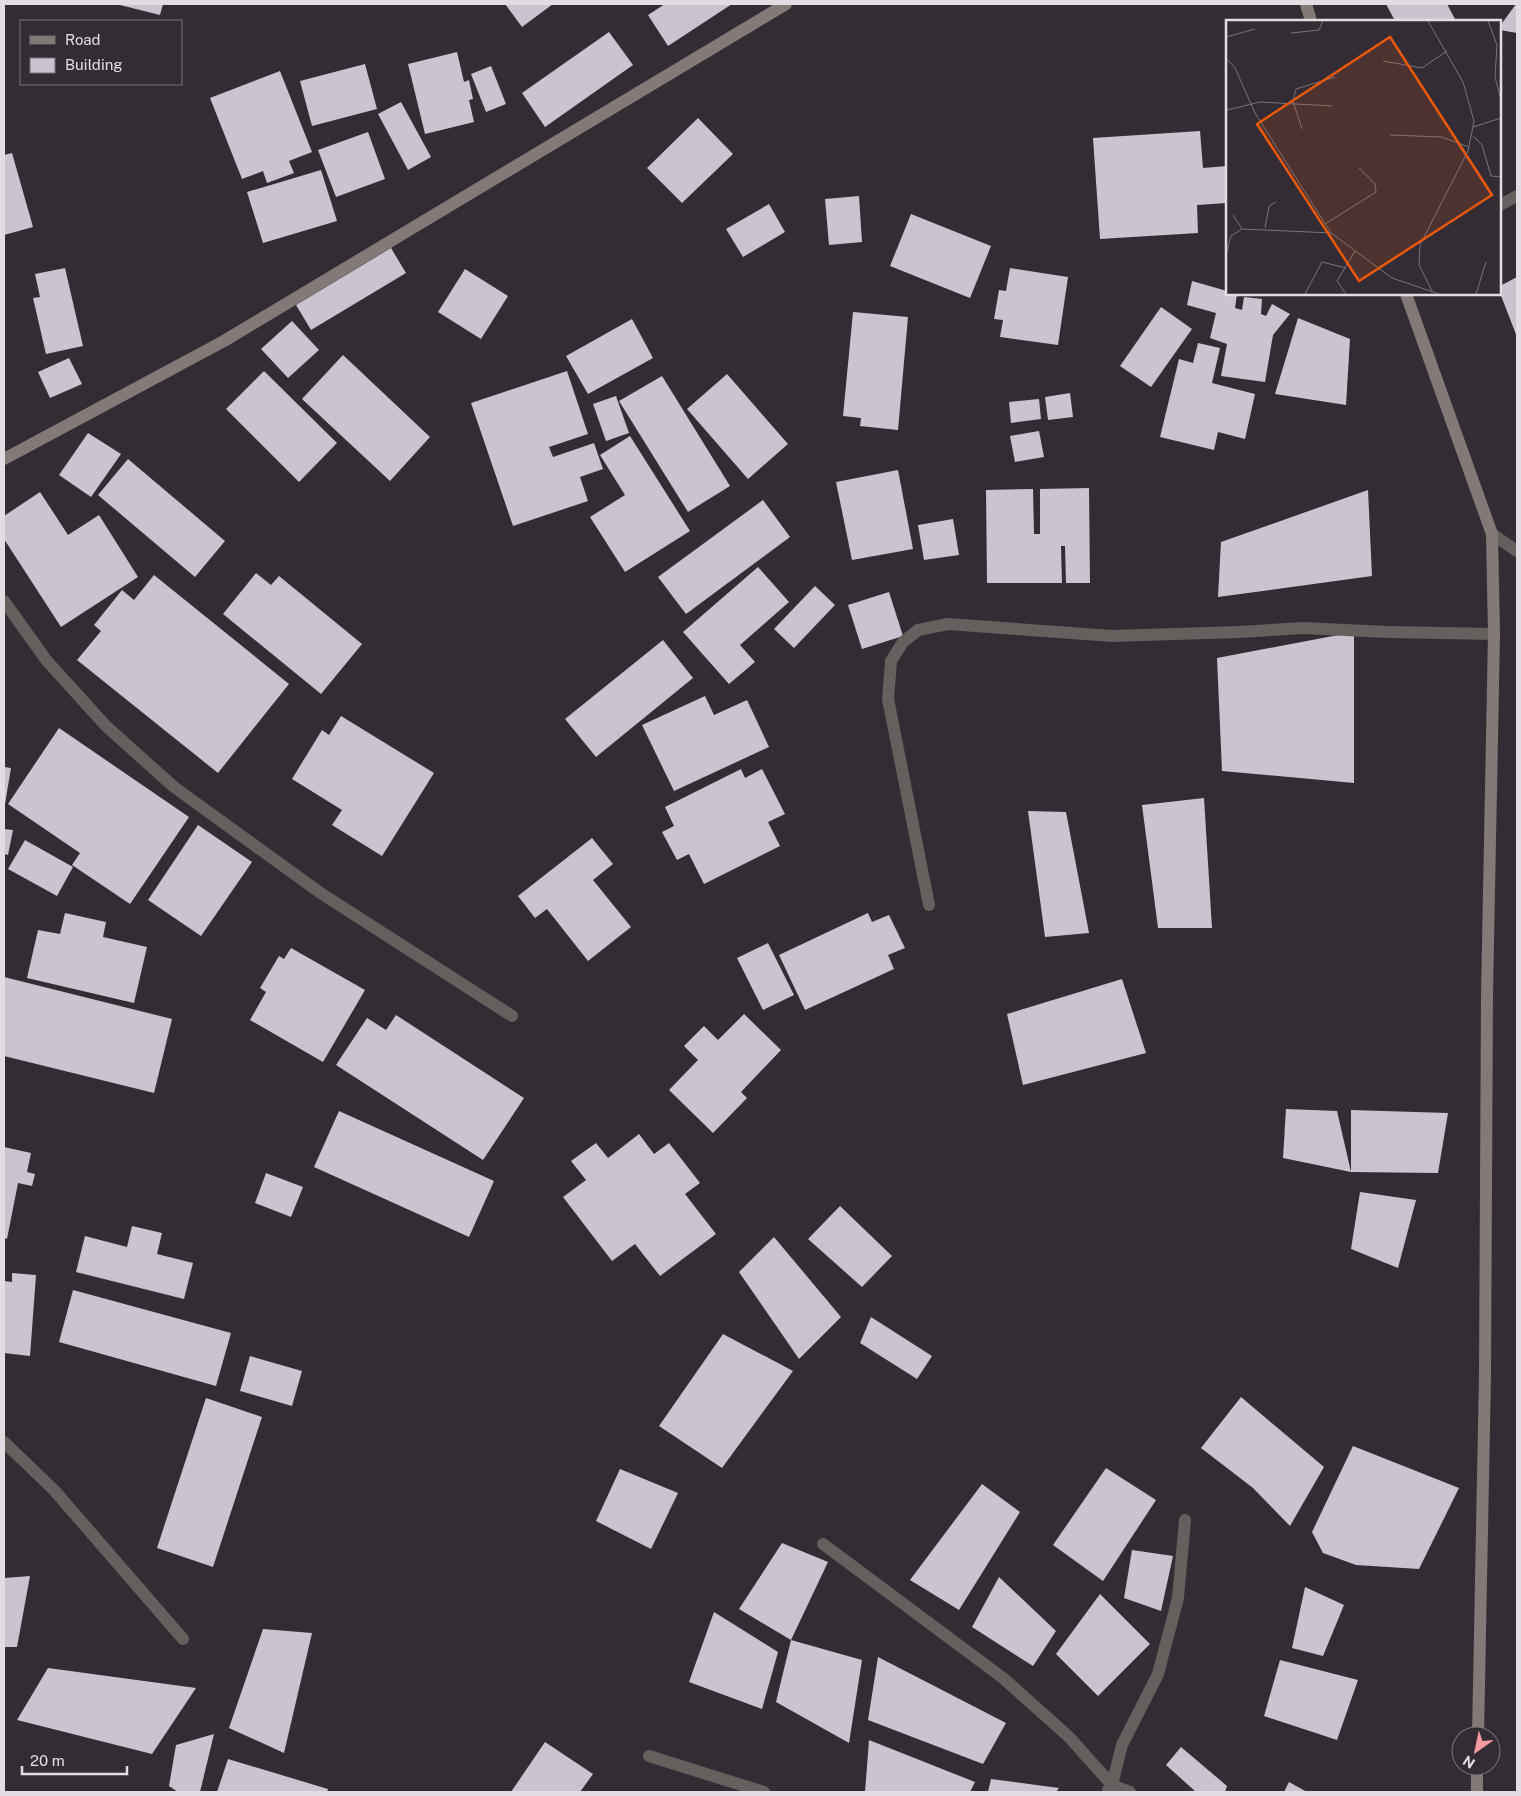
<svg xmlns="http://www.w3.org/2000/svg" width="1521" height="1796" font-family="'Public Sans',sans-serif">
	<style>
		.building { fill: #cac4d1 }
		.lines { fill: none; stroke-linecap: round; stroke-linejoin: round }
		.street { stroke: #655f5e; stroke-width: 12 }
		.secondary { stroke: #837a77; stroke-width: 12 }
		.inset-road { fill: none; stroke: #79737b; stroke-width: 1 }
		.view { fill: #e8590c; fill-opacity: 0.15; stroke: #e8590c; stroke-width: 2.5 }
		.inset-edge { fill: none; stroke: #e2dde3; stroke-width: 2.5 }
	</style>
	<rect width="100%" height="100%" fill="#332c35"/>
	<!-- building -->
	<g class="building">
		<path d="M116 4H163L160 15Z"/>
		<path d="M505 4H553L522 27Z"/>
		<path d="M665 4H732L668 46 648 15Z"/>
		<path d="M1386 4H1447L1456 21H1395Z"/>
		<path d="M1516 4H1517V33L1500 30V26Z"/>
		<path d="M609 32 633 65 545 127 522 93Z"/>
		<path d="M457 52 464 82 469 80 473 99 469 100 474 122 425 134 408 64Z"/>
		<path d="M365 64 377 109 312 126 300 81Z"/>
		<path d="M491 66 506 104 486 112 471 74Z"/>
		<path d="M280 71 312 152 289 161 294 173 267 183 263 171 242 179 210 98Z"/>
		<path d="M401 102 431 157 408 170 378 114Z"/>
		<path d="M698 118 733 154 682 203 647 168Z"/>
		<path d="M1200 131 1203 168 1227 166V203L1197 205 1198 233 1100 239 1093 138Z"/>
		<path d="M368 132 385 179 336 197 318 150Z"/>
		<path d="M12 153 33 227 4 235V155Z"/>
		<path d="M321 170 337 221 263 243 247 192Z"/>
		<path d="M859 196 862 242 829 245 825 199Z"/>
		<path d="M769 204 785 232 743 257 726 229Z"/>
		<path d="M911 214 991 246 970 298 890 266Z"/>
		<path d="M391 248 406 273 311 330 296 305Z"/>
		<path d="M65 268 83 346 46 354 33 298 40 297 35 274Z"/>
		<path d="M1010 268 1068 277 1058 345 1000 337 1003 320 994 319 999 290 1006 291Z"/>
		<path d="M465 269 508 296 481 339 438 312Z"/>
		<path d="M1517 277V337L1500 293V286Z"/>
		<path d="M1192 281 1227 291V294H1237L1235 308 1242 310 1244 297 1262 299 1261 314 1266 316 1272 304 1290 314 1273 335 1265 382 1221 376 1227 344 1210 338 1216 313 1187 305Z"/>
		<path d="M1161 307 1192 329 1151 387 1120 366Z"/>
		<path d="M853 312 908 317 898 430 860 426 861 418 843 416Z"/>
		<path d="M1298 318 1350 339 1346 405 1275 394Z"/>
		<path d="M632 319 653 358 588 394 566 356Z"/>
		<path d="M292 321 319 350 288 378 261 349Z"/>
		<path d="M1198 343 1220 348 1212 383 1255 394 1245 439 1218 432 1214 450 1160 437 1179 359 1193 363Z"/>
		<path d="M343 355 430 437 390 481 302 399Z"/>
		<path d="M69 358 82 384 50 398 38 372Z"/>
		<path d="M264 371 337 443 299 482 226 409Z"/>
		<path d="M567 371 588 434 549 447 553 457 594 443 603 469 580 477 588 501 513 526 471 403Z"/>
		<path d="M727 374 788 444 748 479 687 409Z"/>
		<path d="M662 376 730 486 688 512 619 401Z"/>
		<path d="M1070 393 1073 417 1048 420 1045 397Z"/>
		<path d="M616 396 629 433 606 441 593 404Z"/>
		<path d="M1039 399 1041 419 1011 423 1009 402Z"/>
		<path d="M1039 431 1044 457 1015 462 1010 436Z"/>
		<path d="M88 433 121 454 91 497 59 475Z"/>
		<path d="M630 436 690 531 625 572 590 517 625 495 600 455Z"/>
		<path d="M128 459 225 541 195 577 98 495Z"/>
		<path d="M898 470 913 549 852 560 836 482Z"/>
		<path d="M1089 488 1090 583H1066L1065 546H1061L1062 583H987L986 490 1033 489 1034 534H1040V489Z"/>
		<path d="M1368 490 1372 576 1218 597 1221 542Z"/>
		<path d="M40 492 68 535 99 515 138 577 61 627 4 539V516Z"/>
		<path d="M763 500 790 537 686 614 658 577Z"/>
		<path d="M953 519 959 555 924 560 918 525Z"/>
		<path d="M758 567 789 602 740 645 755 662 729 684 683 632Z"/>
		<path d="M256 573 271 585 279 576 362 644 321 694 223 614Z"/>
		<path d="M154 575 289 684 218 773 77 660 101 631 94 625 122 590 134 600Z"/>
		<path d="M815 586 835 605 794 648 774 629Z"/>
		<path d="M889 592 903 636 862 649 848 605Z"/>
		<path d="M1354 632V783L1222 771 1217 658Z"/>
		<path d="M663 640 693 678 596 757 565 719Z"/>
		<path d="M705 696 714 715 747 700 769 747 674 791 642 725Z"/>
		<path d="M341 716 434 773 382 856 332 825 342 810 292 779 322 730 329 735Z"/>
		<path d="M59 728 189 817 130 904 72 865 80 853 8 804Z"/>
		<path d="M4 767 11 768 5 804 4 803Z"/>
		<path d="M741 769 745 778 762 769 785 814 768 822 780 846 704 884 689 854 677 860 662 832 674 826 665 807Z"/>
		<path d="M1204 798 1212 928H1158L1142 805Z"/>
		<path d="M1028 811 1066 812 1089 933 1045 937Z"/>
		<path d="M198 825 252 862 201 936 148 900Z"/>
		<path d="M4 829 13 830 8 855 4 854Z"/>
		<path d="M592 838 613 864 593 880 631 927 588 961 547 909 535 918 518 896Z"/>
		<path d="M25 840 73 867 57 896 8 869Z"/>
		<path d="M65 913 106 922 103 937 147 947 134 1003 27 978 38 930 60 934Z"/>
		<path d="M868 913 872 922 889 915 905 948 888 955 894 969 805 1010 779 955Z"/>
		<path d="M768 943 794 995 763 1010 737 958Z"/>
		<path d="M291 948 365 990 323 1062 250 1020 266 992 260 988 279 956 284 959Z"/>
		<path d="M4 977 172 1019 154 1093 4 1056Z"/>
		<path d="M1122 979 1146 1053 1023 1085 1007 1014Z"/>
		<path d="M744 1014 781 1050 741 1092 747 1098 713 1133 669 1090 698 1060 684 1046 704 1026 718 1040Z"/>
		<path d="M396 1015 524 1098 483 1160 336 1065 367 1018 386 1030Z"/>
		<path d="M1286 1109 1337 1111 1351 1172 1283 1158Z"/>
		<path d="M1351 1110 1448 1113 1438 1173 1351 1172Z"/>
		<path d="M339 1111 494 1181 469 1237 314 1167Z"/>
		<path d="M639 1134 654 1154 669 1143 700 1183 685 1194 716 1234 660 1276 635 1244 612 1261 563 1197 586 1180 571 1161 596 1143 608 1158Z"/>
		<path d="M4 1147 31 1153 27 1172 35 1174 32 1186 18 1183 7 1239 4 1238Z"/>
		<path d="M266 1173 303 1187 291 1217 255 1203Z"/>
		<path d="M1360 1192 1416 1200 1398 1268 1351 1249Z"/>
		<path d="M840 1206 892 1256 862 1287 808 1239Z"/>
		<path d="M132 1226 162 1233 157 1254 193 1263 184 1299 76 1272 85 1236 127 1247Z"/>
		<path d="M774 1237 841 1317 799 1359 739 1272Z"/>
		<path d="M12 1273 36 1275 30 1356 4 1353V1281L12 1282Z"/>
		<path d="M73 1290 231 1333 216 1386 59 1342Z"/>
		<path d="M871 1317 932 1356 917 1379 860 1343Z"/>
		<path d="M723 1334 793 1371 722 1468 659 1426Z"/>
		<path d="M250 1356 302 1371 292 1406 240 1391Z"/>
		<path d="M1241 1397 1324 1467 1290 1526 1253 1488 1201 1448Z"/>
		<path d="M206 1398 262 1417 213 1567 157 1548Z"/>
		<path d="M1353 1446 1459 1488 1419 1569 1356 1565 1323 1553 1312 1532Z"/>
		<path d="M1106 1468 1156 1500 1103 1581 1053 1545Z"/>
		<path d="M620 1469 678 1493 651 1549 596 1521Z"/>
		<path d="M982 1484 1020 1512 959 1610 910 1580Z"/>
		<path d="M782 1543 828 1562 791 1640 739 1609Z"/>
		<path d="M1132 1550 1173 1556 1161 1611 1124 1598Z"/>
		<path d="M30 1576 17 1647H4V1578Z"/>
		<path d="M999 1577 1056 1631 1033 1666 972 1627Z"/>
		<path d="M1305 1587 1344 1605 1323 1656 1292 1648Z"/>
		<path d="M1100 1594 1150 1644 1098 1696 1056 1654Z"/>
		<path d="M714 1612 778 1652 762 1709 689 1682Z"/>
		<path d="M263 1629 312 1633 284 1753 229 1728Z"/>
		<path d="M791 1640 862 1660 849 1743 776 1702Z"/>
		<path d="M878 1657 1006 1723 983 1764 868 1720Z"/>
		<path d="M1280 1660 1358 1680 1337 1740 1264 1716Z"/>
		<path d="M48 1668 196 1688 152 1754 17 1720Z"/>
		<path d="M214 1734 200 1792H178L169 1786 176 1745Z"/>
		<path d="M869 1740 975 1782 970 1792H865Z"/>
		<path d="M545 1742 593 1774 580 1792H511Z"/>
		<path d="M1181 1747 1227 1786 1225 1792H1196L1166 1765Z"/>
		<path d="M228 1759 328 1789 327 1792H217Z"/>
		<path d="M991 1779 1059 1788 1056 1792H988Z"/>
		<path d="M1289 1782 1307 1792H1284Z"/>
	</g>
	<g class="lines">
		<!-- street -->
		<g class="street">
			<path d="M1500 205 1517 196"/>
			<path d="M1492 534 1517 551"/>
			<path d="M4 601 47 661 106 726 174 787 322 894 512 1016"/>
			<path d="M929 905 888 699 891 661 903 642 918 630 948 624 1112 636 1239 632 1303 628 1388 632 1494 634"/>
			<path d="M4 1442 54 1490 183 1639"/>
			<path d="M823 1544 1003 1678 1069 1737 1112 1785 1130 1792"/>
			<path d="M649 1756 764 1792"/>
			<path d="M1108 1790 1112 1785 1122 1745 1158 1674 1178 1598 1185 1520"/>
		</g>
		<!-- secondary -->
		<g class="secondary">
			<path d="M1306 4 1311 21"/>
			<path d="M1406 294 1492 534 1494 634 1487 995 1485 1374 1478 1736"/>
			<path d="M4 459 224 341 786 4"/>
			<path d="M1477 1792V1766"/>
		</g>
	</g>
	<!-- overview -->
	<g transform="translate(1226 20)">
		<rect width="275" height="275" fill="#332c35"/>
		<path class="inset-road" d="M202 1 237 62 248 101 242 131 194 225 193 245 206 271M262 1 271 25 269 57 275 80M65 13 93 10 97 1M0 17 29 9M0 38 9 48 29 93 105 213 166 258 213 274M157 41 196 48 221 31M1 90 34 82 106 86M247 107 275 98M76 109 67 81 70 69 109 57M164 115 216 117 243 127M247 116 256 125 265 156 275 157M7 195 16 209M99 204 150 172 149 164 133 148M39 208 43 186 50 182M0 235 5 216 16 209 105 213M79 274 96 242 120 248M120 274 111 261 129 231M250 274 260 242"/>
		<path class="view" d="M164 17 266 175 133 261 31 104Z"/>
		<rect width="275" height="275" class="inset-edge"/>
	</g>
	<!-- border -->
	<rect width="1521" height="1796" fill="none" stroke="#e2dde3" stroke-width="10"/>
	<!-- legend -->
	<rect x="20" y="20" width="162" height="65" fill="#332c35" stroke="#79737b"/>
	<rect x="30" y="36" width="25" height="8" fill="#837a77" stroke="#79737b"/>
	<text x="65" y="45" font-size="15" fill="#e2dde3">Road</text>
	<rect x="30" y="58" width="25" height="15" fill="#cac4d1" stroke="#79737b"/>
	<text x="65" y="70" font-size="15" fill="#e2dde3">Building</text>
	<!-- north arrow -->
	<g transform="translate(1476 1751) rotate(213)"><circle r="24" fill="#332c35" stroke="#79737b"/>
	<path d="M0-4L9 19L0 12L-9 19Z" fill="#f49aa0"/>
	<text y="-8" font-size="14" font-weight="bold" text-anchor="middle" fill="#e2dde3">N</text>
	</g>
	<!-- scale -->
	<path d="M22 1766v8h105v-8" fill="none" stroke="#e2dde3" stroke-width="2.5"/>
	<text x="30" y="1766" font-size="15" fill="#e2dde3" stroke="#332c35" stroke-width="4" paint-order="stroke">20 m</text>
</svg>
